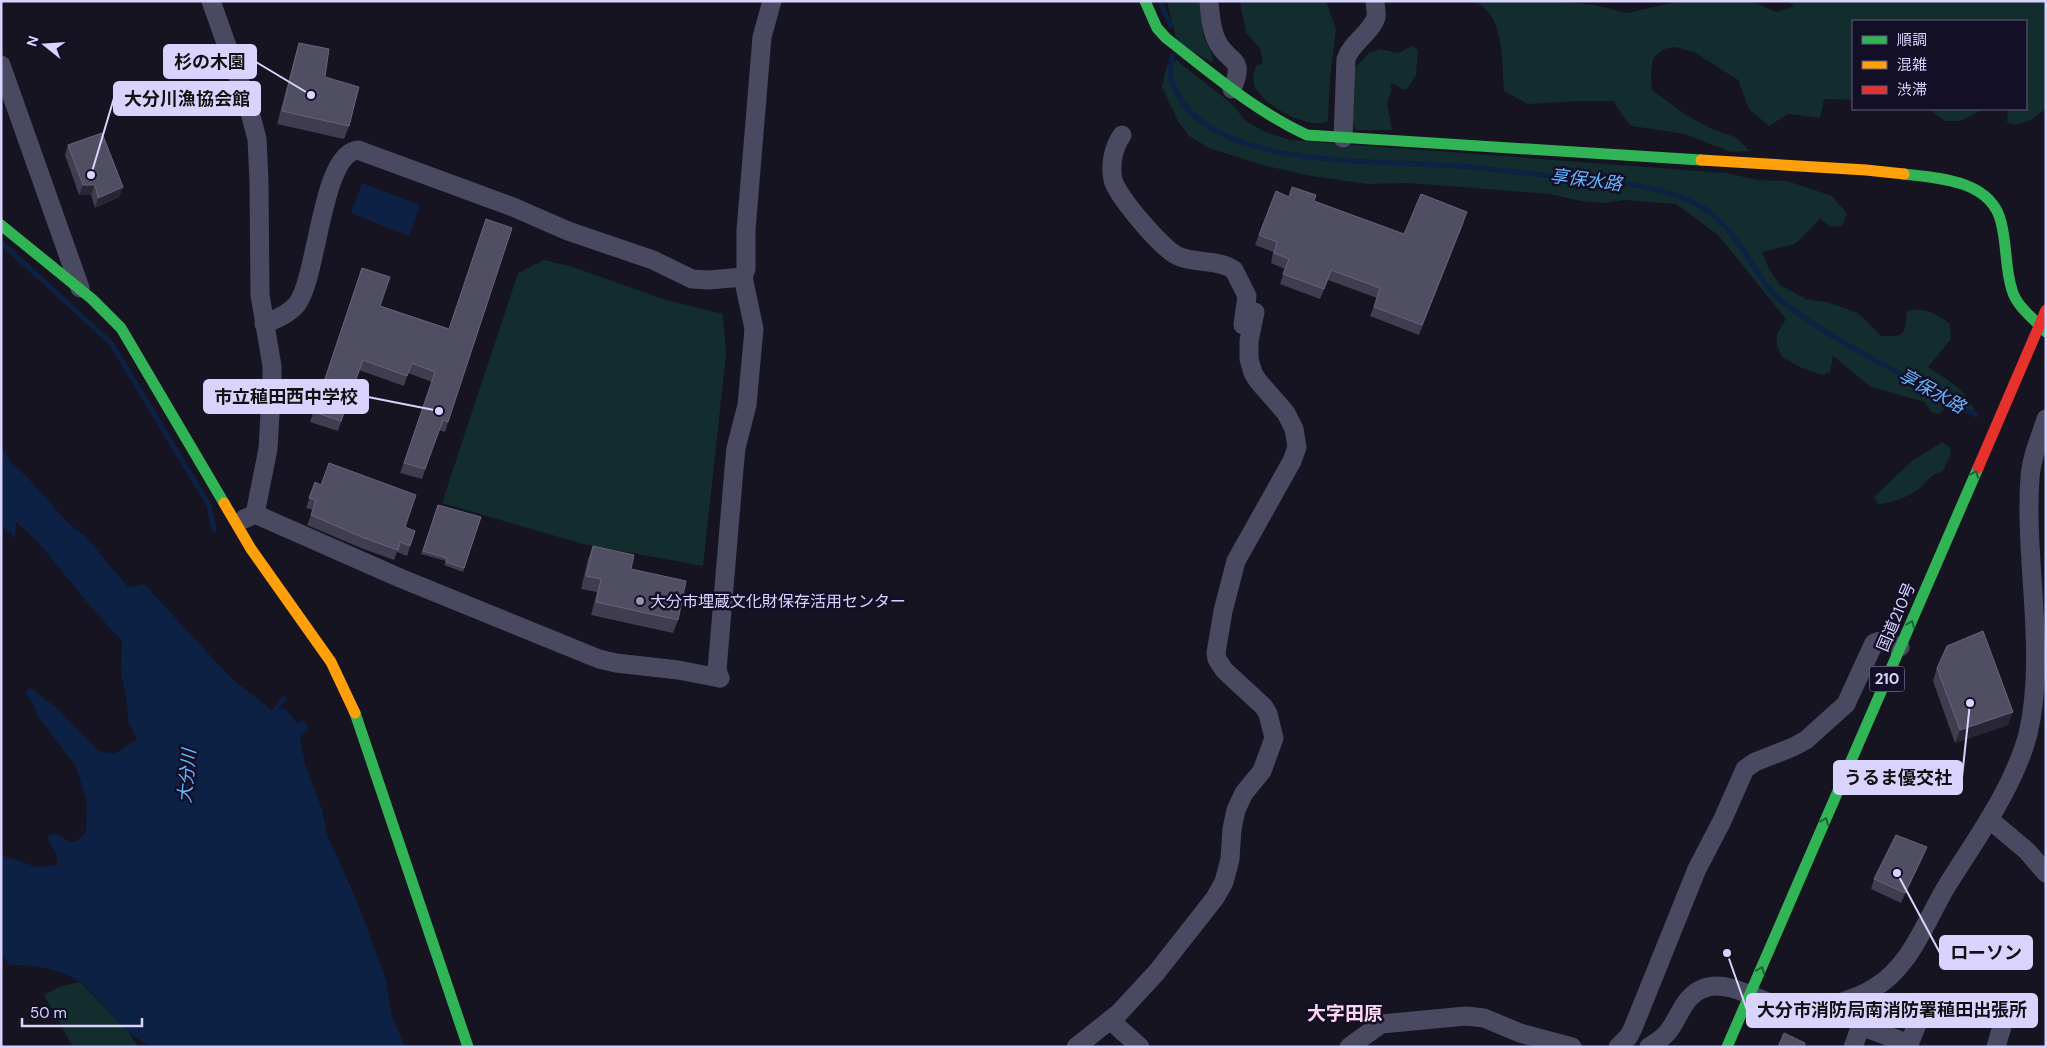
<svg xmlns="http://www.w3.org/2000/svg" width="2047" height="1048" font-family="'DM Sans','Noto Sans JP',sans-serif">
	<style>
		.green { fill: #132c2d }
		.water { fill: #0d2144 }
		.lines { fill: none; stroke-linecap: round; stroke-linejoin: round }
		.stream { stroke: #0d2144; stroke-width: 5 }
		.street { stroke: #4a4962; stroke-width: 19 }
		.fast { stroke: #30b455; stroke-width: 11 }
		.slow { stroke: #ff9f0a; stroke-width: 11 }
		.jam { stroke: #e5322d; stroke-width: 11 }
		.wall { fill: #403d50 }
		.shaded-wall { fill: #282635 }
		.building { fill: #504e63; stroke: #66637b }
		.oneway { stroke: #22623e }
		.poi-dot { fill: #9591b1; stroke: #130f26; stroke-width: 2 }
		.labels { text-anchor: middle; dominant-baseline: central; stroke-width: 5; stroke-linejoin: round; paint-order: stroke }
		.shield { fill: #130f26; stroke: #9e99be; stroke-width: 1 }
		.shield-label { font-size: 15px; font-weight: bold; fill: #d9d4ff }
		.poi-label { font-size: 16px; fill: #d9d4ff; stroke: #130f26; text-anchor: start }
		.street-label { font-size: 16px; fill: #d9d4ff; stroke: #130f26 }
		.water-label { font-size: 18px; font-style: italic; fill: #62b6ff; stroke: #130f26 }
		.quarter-label { font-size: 19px; font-weight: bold; fill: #ffd6f0; stroke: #130f26 }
		.leader { fill: none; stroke: #d9d4ff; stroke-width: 2 }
		.callout-dot { fill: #d9d4ff; stroke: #130f26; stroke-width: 2 }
		.callout { fill: #d9d4ff; stroke: #d9d4ff; stroke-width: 2 }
		.callout-label { font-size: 18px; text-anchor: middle; font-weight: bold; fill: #111 }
	</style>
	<rect width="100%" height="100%" fill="#161421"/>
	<!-- green -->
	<g class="green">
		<path d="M1167 1H1200C1205 15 1200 26 1204 37 1207 47 1213 51 1213 63L1177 42Z"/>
		<path d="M1240 1H1326L1336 29 1330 77 1328 121C1309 131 1262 105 1254 85 1252 79 1254 73 1256 66L1263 63 1260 48 1246 33Z"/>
		<path d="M1471 1H1549L1595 5 1627 13 1681 1H1750L1777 12 1794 6 1787 1H2046V108L2031 120 2014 125 2007 122 2008 109H2026V21H1853V100L1824 99 1820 118 1788 114 1769 126 1749 109 1738 80 1694 52 1675 47 1664 49 1653 58 1651 73 1652 90 1686 115 1712 129 1735 137 1750 151 1731 152 1685 134 1632 126 1625 119 1613 101H1577L1528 104 1504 91C1502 64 1505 9 1471 1Z"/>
		<path d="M1412 46 1418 50 1416 75 1407 89H1402L1393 83 1390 85 1392 89 1387 103 1392 130H1356L1350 121 1352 71 1369 53 1380 49 1398 53Z"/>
		<path d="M1176 60 1231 103 1246 121 1265 132 1290 140 1726 173 1758 180 1787 181 1832 196 1847 214 1842 226 1831 227 1820 219 1795 244 1762 252 1769 269 1780 285 1806 299 1827 302 1858 313 1881 336C1908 337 1904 333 1907 311 1922 307 1938 314 1950 324L1951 339 1928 367C1944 378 1969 391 1974 410L1970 414 1957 411 1949 404 1939 414 1931 412 1925 402 1871 387 1833 356 1830 372 1822 375 1802 368 1782 357 1777 346V334L1786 319 1718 235 1676 204 1625 200 1604 203 1581 201 1550 194 1409 183 1367 184 1311 176 1262 165 1209 148 1189 136 1178 121 1162 87 1167 66Z"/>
		<path d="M1929 109H1984L1960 121H1945Z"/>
		<path d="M544 260 573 267 666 300 723 314 726 355 703 566 583 544 442 503 518 273Z"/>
		<path d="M1942 442 1951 448 1950 456 1943 471C1930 476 1929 479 1920 488 1908 497 1893 503 1878 504L1874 497 1912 461Z"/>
		<path d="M80 982 128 1031 138 1047H73L44 995 59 987Z"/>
	</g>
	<!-- water -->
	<g class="water">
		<path d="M362 183 420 205 409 236 351 213Z"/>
		<path d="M1 447 11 462 28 478 67 522 86 537 128 587 144 584 231 678 273 711 285 708 297 723 303 720 309 728 300 737 305 764 321 807 328 837 353 892 363 917 386 980 392 1016 405 1047H154C122 1036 106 1003 81 983 65 970 31 964 10 965L1 954V855L37 867 57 865V855L47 838 49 835 56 834 70 842 77 841 86 831 87 803 76 766 38 717 34 705 25 693 30 688 58 709 99 751 115 754 137 739 128 722 127 703 121 672 122 641 96 613 37 541 16 522 15 538 1 524Z"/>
	</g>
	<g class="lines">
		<!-- stream -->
		<g class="stream">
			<path d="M1160 1 1171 26"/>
			<path d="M1173 55C1167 74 1172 87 1183 103 1230 167 1370 160 1442 165 1479 167 1515 172 1551 176 1572 178 1595 179 1616 182 1652 188 1689 194 1717 218 1727 227 1736 240 1744 251 1756 269 1766 290 1784 303 1843 348 1912 378 1976 415"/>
			<path d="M4 245 111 343 209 505 214 530"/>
			<path d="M272 714 284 698"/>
		</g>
		<!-- street -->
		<g class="street">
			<path d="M211 1 248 105 257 139 259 181 260 295 272 366V379L268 449 255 514"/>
			<path d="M1209 1C1210 14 1211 28 1216 39 1227 65 1247 55 1232 89"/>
			<path d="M1 65 80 288"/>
			<path d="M1122 135C1113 148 1110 165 1113 180 1117 196 1163 250 1178 256 1196 264 1218 259 1234 270L1247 296 1243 325"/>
			<path d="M1343 138 1346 59C1351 43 1372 32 1376 17 1377 13 1375 6 1375 1"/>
			<path d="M743 277 746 269V230L762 37 772 1"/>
			<path d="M264 324C276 319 289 314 297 304 318 277 321 153 358 150L513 207 568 231 653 260 692 279 709 280 743 277 754 329 747 405 736 448 734 469 717 670 720 678"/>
			<path d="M244 519 255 514 400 578 599 659 616 663 678 670 720 678"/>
			<path d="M1989 819 2027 851 2046 873"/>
			<path d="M1110 1020 1140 1047"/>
			<path d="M1861 1026 1909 1044"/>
			<path d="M1076 1047 1119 1013 1156 973 1215 898 1224 882 1230 859 1232 829 1236 810 1244 793 1262 771 1274 738 1268 714 1264 707 1224 670 1217 659 1216 653 1223 611 1236 561 1292 461 1297 447 1294 429 1286 413 1258 381 1253 373 1249 359V341L1255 312"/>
			<path d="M1349 1047 1381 1024 1466 1016 1484 1018 1520 1033 1572 1047"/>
			<path d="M1618 1047 1629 1036 1633 1028 1697 869 1722 821 1745 769 1755 762 1793 747 1806 740 1846 704 1874 643 1880 641 1900 647"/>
			<path d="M1649 1047C1655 1043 1662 1039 1667 1033 1679 1019 1683 997 1702 989 1729 977 1764 1005 1790 1010 1810 1014 1857 999 1874 988 1910 967 1925 923 1945 889 1975 840 2013 790 2028 734 2047 653 2024 560 2030 478 2031 458 2040 438 2046 419"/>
			<path d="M1853 1047 1875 988"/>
			<path d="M1908 1047 1924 1007"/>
			<path d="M1996 1047 2003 1023"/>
		</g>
		<!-- fast -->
		<g class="fast">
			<path d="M1145 1 1157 28 1166 38C1211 73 1255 111 1307 135L1701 160"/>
			<path d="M1904 174C1938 178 1991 180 2001 222 2007 244 2005 269 2012 290 2016 306 2035 320 2046 332"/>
			<path d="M1 225 92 299 121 328 224 503"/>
			<path d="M355 713 468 1047"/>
			<path d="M1727 1047 1978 468"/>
		</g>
		<!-- slow -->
		<g class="slow">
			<path d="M1701 160 1866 170 1904 174"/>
			<path d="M224 503 251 549 331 662 355 713"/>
		</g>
		<!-- jam -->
		<path class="jam" d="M1978 468 2046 310"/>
	</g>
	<!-- wall -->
	<g class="wall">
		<path d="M299 43 325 77 349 126 344 139 277 124 295 56Z"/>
		<path d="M68 145 123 187 119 197 95 208 91 195H79L65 155Z"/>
		<path d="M1276 191 1289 197 1314 201 1404 234 1464 222 1419 335 1370 316 1377 298 1328 280 1320 299 1280 284 1285 269 1271 263 1273 252 1255 245Z"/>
		<path d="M362 268 380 306 449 329 448 422 445 432 439 430 422 479 400 473 432 382 408 373 404 386 359 370 338 431 310 422Z"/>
		<path d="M315 482 405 527 415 531 407 556 397 552 394 560 361 548 307 525 313 510 306 508Z"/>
		<path d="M438 505 481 517 463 572 444 565 446 561 421 554Z"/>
		<path d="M593 546 631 569 678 620 673 633 591 615 597 592 581 589 588 559Z"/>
		<path d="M1937 668 2008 725 1955 743 1933 681Z"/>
		<path d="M1927 847 1923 857 1901 903 1871 889 1874 879Z"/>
	</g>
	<!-- shaded-wall -->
	<g class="shaded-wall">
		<path d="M83 185H95L91 195H79Z"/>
		<path d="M123 187 119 197 95 208 98 198Z"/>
		<path d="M2013 712 2008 725 1955 743 1960 730Z"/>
		<path d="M1927 847 1923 857 1901 903 1905 893Z"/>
	</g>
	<!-- building -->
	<g class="building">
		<path d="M299 43 329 49 325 77 359 87 349 126 282 111Z"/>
		<path d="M102 133 123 187 98 198 95 185H83L68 145Z"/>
		<path d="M1292 187 1316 195 1314 201 1404 234 1421 194 1467 212 1422 325 1374 307 1380 288 1331 270 1324 289 1283 274 1289 259 1274 253 1277 242 1259 235 1276 191 1289 197Z"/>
		<path d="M486 219 512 228 448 422 443 420 425 469 404 463 435 372 412 363 407 376 363 360 341 421 314 412 362 268 390 277 380 306 449 329Z"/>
		<path d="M329 463 416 495 405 527 415 531 410 546 400 542 398 550 364 538 311 515 316 500 309 498 315 482 321 485Z"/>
		<path d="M438 505 481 517 464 568 446 562 447 558 423 551Z"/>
		<path d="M593 546 634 555 631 569 686 581 678 620 596 602 601 579 586 576Z"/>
		<path d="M1983 631 2013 712 1960 730 1937 668 1947 646Z"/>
		<path d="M1896 835 1927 847 1905 893 1874 879Z"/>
		<path d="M1784 1033 1805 1043 1804 1047H1778Z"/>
	</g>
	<!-- one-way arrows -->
	<defs><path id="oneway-chevron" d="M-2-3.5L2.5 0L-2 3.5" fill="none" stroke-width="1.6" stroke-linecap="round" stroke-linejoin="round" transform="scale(1.25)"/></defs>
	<g class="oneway">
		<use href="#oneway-chevron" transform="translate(1975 474) rotate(-67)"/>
		<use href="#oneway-chevron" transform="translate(1911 624) rotate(-67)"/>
		<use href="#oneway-chevron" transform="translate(1825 821) rotate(-67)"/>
		<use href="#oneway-chevron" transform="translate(1761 970) rotate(-67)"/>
	</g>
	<!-- markers -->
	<circle class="poi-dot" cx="640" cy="601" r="5"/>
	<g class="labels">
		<!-- shield labels -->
		<rect class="shield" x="1869.5" y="666.5" width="35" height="25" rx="4"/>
		<g class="shield-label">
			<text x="1887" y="679">210</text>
		</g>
		<!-- poi labels -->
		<g class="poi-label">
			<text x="650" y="601">大分市埋蔵文化財保存活用センター</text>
		</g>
		<!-- street labels -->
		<g class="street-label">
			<text transform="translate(1896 617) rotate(-67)">国道210号</text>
		</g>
		<!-- water labels -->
		<g class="water-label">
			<text transform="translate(1586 180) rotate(7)">享保水路</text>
			<text transform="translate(1932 391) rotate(29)">享保水路</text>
			<text transform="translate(187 776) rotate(-85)">大分川</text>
		</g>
		<!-- quarter labels -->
		<g class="quarter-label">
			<text x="1345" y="1013">大字田原</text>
		</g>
	</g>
	<!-- callouts -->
	<path class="leader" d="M311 95L256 62M91 175L114 98M439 411L368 397M1970 703L1962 777M1897 873L1940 953M1727 953L1747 1010"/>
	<g class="callout-dot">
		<circle cx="311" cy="95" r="5"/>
		<circle cx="91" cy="175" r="5"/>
		<circle cx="439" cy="411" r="5"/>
		<circle cx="1970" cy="703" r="5"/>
		<circle cx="1897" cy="873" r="5"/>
		<circle cx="1727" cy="953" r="5"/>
	</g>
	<g class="callout">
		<rect x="164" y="45" width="92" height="33" rx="5"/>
		<rect x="114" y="82" width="146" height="33" rx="5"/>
		<rect x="204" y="380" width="164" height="33" rx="5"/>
		<rect x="1834" y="761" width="128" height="33" rx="5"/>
		<rect x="1940" y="936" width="92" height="33" rx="5"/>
		<rect x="1747" y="994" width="290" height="33" rx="5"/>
	</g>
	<g class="callout-label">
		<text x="210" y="68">杉の木園</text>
		<text x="187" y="105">大分川漁協会館</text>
		<text x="286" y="403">市立稙田西中学校</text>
		<text x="1898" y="784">うるま優交社</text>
		<text x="1986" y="959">ローソン</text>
		<text x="1892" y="1016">大分市消防局南消防署稙田出張所</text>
	</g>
	<!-- border -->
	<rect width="2047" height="1048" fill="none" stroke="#d9d4ff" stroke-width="5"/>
	<!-- legend -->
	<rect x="1852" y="20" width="175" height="90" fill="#130f26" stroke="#625e7d"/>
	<rect x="1862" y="36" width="25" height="8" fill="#30b455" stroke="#625e7d"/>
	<text x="1897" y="45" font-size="15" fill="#d9d4ff">順調</text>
	<rect x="1862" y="61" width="25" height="8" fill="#ff9f0a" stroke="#625e7d"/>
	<text x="1897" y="70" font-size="15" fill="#d9d4ff">混雑</text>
	<rect x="1862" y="86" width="25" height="8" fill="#e5322d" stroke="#625e7d"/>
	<text x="1897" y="95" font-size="15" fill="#d9d4ff">渋滞</text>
	<!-- north arrow -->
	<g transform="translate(45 45) rotate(287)" stroke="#130f26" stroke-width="4" paint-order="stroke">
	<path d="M0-4L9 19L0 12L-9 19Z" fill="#d9d4ff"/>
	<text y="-8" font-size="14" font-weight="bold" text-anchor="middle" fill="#d9d4ff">N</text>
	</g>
	<!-- scale -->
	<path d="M22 1018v8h120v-8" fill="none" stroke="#d9d4ff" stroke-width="2.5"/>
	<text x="30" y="1018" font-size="15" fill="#d9d4ff" stroke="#130f26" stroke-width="4" paint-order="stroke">50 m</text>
</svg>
